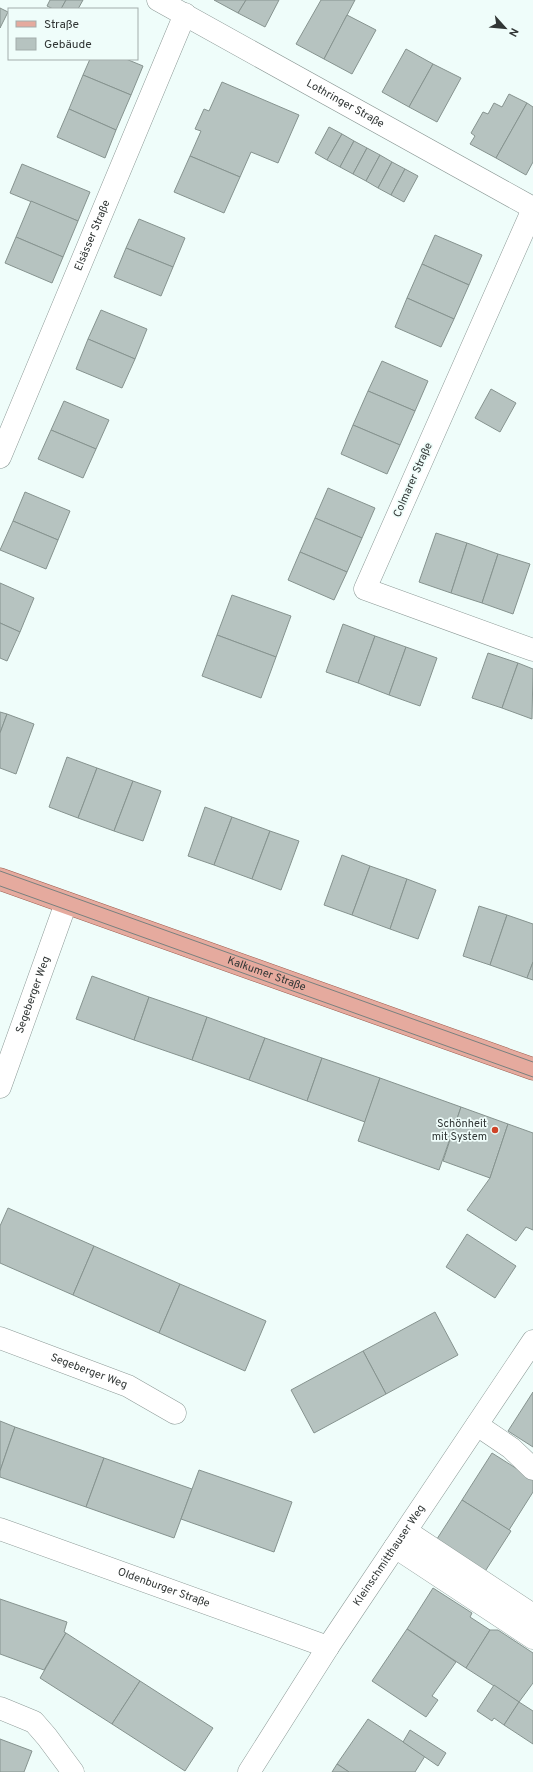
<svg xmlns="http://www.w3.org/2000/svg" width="533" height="1772" font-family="Overpass,sans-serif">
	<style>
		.building { fill: #b6c3c0; stroke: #86938f }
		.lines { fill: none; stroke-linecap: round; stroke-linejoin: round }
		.minor-casing { stroke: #8d9a97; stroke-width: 23 }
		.major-casing { stroke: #9b5d4f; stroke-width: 23 }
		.minor { stroke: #fff; stroke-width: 22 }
		.major { stroke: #e5aa9e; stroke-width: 22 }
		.tram { stroke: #78817f; stroke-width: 1 }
		.poi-dot { fill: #cf4428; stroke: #effdfa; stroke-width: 1.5 }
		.labels { text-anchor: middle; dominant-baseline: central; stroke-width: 3.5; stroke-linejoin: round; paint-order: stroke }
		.street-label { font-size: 11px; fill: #313635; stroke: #effdfa }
		.poi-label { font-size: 11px; fill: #313635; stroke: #effdfa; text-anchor: end }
	</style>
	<rect width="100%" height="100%" fill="#effdfa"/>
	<!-- building -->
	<g class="building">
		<path d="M50 0H66L61 9H53L47 6Z"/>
		<path d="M66 0H83L78 9H61Z"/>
		<path d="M214 0H246L238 13Z"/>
		<path d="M246 0H279L265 27 238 13Z"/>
		<path d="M321 0H355L324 59 296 44Z"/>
		<path d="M0 8 8 12 0 28Z"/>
		<path d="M347 15 376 30 352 74 324 59Z"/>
		<path d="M406 49 433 64 409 107 382 92Z"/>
		<path d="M90 59H126L143 66 131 95 83 75Z"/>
		<path d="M433 64 461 78 437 122 409 107Z"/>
		<path d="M83 75 131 95 116 130 69 109Z"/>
		<path d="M222 82 299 115 278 163 251 152 240 177 190 156 201 131 195 129 204 109 209 111Z"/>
		<path d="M509 94 527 103 496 158 470 144 475 136 471 133 483 112 488 114 494 103 502 107Z"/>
		<path d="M527 103 533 107V162L526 175 496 158Z"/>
		<path d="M69 109 116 130 105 158 57 137Z"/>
		<path d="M329 127 342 134 327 160 315 153Z"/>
		<path d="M342 134 354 141 340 167 327 160Z"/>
		<path d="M354 141 367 148 353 174 340 167Z"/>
		<path d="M367 148 380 155 366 181 353 174Z"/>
		<path d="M380 155 392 162 378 188 366 181Z"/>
		<path d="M190 156 240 177 224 213 174 192Z"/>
		<path d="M392 162 405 169 391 195 378 188Z"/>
		<path d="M22 164 90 192 78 221 10 193Z"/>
		<path d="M405 169 418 176 404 202 391 195Z"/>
		<path d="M31 201 78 221 63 257 16 237Z"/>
		<path d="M139 219 185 238 173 267 126 248Z"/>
		<path d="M435 235 482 255 469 285 422 264Z"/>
		<path d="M16 237 63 257 52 283 5 263Z"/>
		<path d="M126 248 173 267 161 296 114 277Z"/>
		<path d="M422 264 469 285 454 319 407 298Z"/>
		<path d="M407 298 454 319 441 347 395 327Z"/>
		<path d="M101 310 147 329 135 359 88 339Z"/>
		<path d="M88 339 135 359 122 388 76 369Z"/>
		<path d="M382 361 428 381 415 411 368 391Z"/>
		<path d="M491 389 516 403 500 432 475 418Z"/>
		<path d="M368 391 415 411 400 445 353 425Z"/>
		<path d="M64 401 109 420 96 449 51 430Z"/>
		<path d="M353 425 400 445 387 474 341 454Z"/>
		<path d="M51 430 96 449 83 478 38 459Z"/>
		<path d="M328 488 375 508 362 538 315 518Z"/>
		<path d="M25 492 70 511 58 540 13 521Z"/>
		<path d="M315 518 362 538 347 572 300 552Z"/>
		<path d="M13 521 58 540 46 569 0 550Z"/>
		<path d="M436 533 467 543 451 593 419 582Z"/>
		<path d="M467 543 498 554 482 603 451 593Z"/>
		<path d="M300 552 347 572 334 600 288 580Z"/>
		<path d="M498 554 530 564 513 614 482 603Z"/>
		<path d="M0 583 34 598 20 632 0 623Z"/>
		<path d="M232 595 291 616 276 657 217 635Z"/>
		<path d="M0 623 20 632 7 661 0 658Z"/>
		<path d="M343 624 375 636 358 683 326 672Z"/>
		<path d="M217 635 276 657 261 698 202 676Z"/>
		<path d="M375 636 406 647 389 695 358 683Z"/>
		<path d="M406 647 437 658 420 706 389 695Z"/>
		<path d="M488 653 518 663 502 708 472 698Z"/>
		<path d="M518 663 533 669 532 719 502 708Z"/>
		<path d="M0 712 7 714 0 733Z"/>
		<path d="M7 714 34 724 16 774 0 768V733Z"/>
		<path d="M67 757 97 768 78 818 49 807Z"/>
		<path d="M97 768 133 781 114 831 78 818Z"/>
		<path d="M133 781 161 791 143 841 114 831Z"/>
		<path d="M205 807 232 817 214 865 188 856Z"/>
		<path d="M232 817 270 831 252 879 214 865Z"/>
		<path d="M270 831 299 841 281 890 252 879Z"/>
		<path d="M342 855 370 866 352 915 324 905Z"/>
		<path d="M370 866 407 879 390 929 352 915Z"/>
		<path d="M407 879 436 890 418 939 390 929Z"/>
		<path d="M479 906 507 915 490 965 463 956Z"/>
		<path d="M507 915 533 924V962L527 978 490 965Z"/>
		<path d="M533 962V980L527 978Z"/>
		<path d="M92 976 149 997 134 1040 76 1019Z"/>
		<path d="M149 997 207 1017 192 1060 134 1040Z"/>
		<path d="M207 1017 265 1038 249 1080 192 1060Z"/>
		<path d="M265 1038 322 1058 307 1101 249 1080Z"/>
		<path d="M322 1058 380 1078 365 1122 307 1101Z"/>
		<path d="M380 1078 461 1107 439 1170 358 1141Z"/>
		<path d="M461 1107 508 1124 490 1178 443 1161Z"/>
		<path d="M508 1124 533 1133V1230L526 1227 516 1241 467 1210 490 1178Z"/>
		<path d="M8 1208 94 1246 73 1295 0 1263V1226Z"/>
		<path d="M467 1234 516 1266 495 1298 446 1267Z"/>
		<path d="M94 1246 180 1284 159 1333 73 1295Z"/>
		<path d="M180 1284 266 1321 245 1371 159 1333Z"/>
		<path d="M435 1312 458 1355 386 1394 363 1351Z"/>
		<path d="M363 1351 386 1394 314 1433 291 1390Z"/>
		<path d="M533 1392V1447L508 1431Z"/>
		<path d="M0 1421 15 1427 0 1471Z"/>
		<path d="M15 1427 104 1458 86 1507 0 1477V1471Z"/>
		<path d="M492 1453 533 1479V1492L509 1530 462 1500Z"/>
		<path d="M104 1458 192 1489 174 1538 86 1507Z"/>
		<path d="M199 1470 292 1502 274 1552 181 1519Z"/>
		<path d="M462 1500 511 1531 484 1573 435 1542Z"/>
		<path d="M433 1588 472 1613 470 1617 490 1630 466 1668 407 1629Z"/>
		<path d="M0 1599 67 1622 64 1632 66 1633 44 1670 0 1654Z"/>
		<path d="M407 1629 456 1662 432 1696 438 1700 426 1717 372 1681Z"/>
		<path d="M490 1630H498L533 1653V1683L519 1702 466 1668Z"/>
		<path d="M66 1633 140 1681 112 1724 40 1678Z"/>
		<path d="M140 1681 213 1728 185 1771 112 1724Z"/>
		<path d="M494 1685 519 1702 504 1725 494 1718 492 1721 477 1711Z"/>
		<path d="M519 1702 533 1711V1744L504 1725Z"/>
		<path d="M368 1719 425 1756 415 1772H349L337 1764Z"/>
		<path d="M410 1730 446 1753 438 1766 403 1742Z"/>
		<path d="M0 1739 32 1751 24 1772H0Z"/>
		<path d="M337 1764 349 1772H332Z"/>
	</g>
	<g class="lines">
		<defs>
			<g id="minor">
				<path id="s1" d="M158 0 533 208"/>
				<path d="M533 209 365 589 533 650"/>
				<path id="s2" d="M0 457 185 14"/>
				<path id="s3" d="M0 1087 66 903"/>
				<path id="s4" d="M0 1338 128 1386 175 1413"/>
				<path d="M477 1425 511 1448 533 1469"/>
				<path id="s5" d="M0 1529 328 1647"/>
				<path d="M406 1531 533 1615"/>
				<path d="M395 1547 533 1638"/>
				<path d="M0 1708 34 1722 47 1737 73 1772"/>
				<path id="s6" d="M249 1772 328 1647 533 1341"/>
			</g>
			<g id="major">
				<path id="s7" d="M0 879 533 1069"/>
			</g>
		</defs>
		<!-- minor casing -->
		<use href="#minor" class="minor-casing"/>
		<!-- major casing -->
		<use href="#major" class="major-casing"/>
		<!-- minor -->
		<use href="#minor" class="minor"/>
		<!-- major -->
		<use href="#major" class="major"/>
		<!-- tram -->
		<g class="tram">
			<path d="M0 871 533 1062"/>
			<path d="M0 886 533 1077"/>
		</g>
	</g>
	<!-- markers -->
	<circle class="poi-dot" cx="495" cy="1130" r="4"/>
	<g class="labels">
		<!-- street labels -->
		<g class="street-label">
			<text stroke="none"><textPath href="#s1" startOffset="214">Lothringer Straße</textPath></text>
			<text stroke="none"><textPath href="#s2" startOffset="240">Elsässer Straße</textPath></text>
			<text transform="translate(413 480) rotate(-66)">Colmarer Straße</text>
			<text stroke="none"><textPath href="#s7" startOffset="283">Kalkumer Straße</textPath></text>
			<text stroke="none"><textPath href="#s3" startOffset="98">Segeberger Weg</textPath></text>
			<text stroke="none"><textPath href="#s4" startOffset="95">Segeberger Weg</textPath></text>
			<text stroke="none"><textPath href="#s6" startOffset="258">Kleinschmitthauser Weg</textPath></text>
			<text stroke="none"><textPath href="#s5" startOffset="174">Oldenburger Straße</textPath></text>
		</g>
		<!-- poi labels -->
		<g class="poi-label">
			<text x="487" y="1124">Schönheit<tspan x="487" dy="13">mit System</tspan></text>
		</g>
	</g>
	<!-- legend -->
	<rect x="8" y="8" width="130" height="52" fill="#effdfa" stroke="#a3adab"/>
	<rect x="16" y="21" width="20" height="6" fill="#e5aa9e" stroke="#a3adab"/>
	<text x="44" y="28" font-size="12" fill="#313635">Straße</text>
	<rect x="16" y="38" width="20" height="12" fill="#b6c3c0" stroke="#a3adab"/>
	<text x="44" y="48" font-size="12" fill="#313635">Gebäude</text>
	<!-- north arrow -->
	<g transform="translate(505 28) rotate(117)" stroke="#effdfa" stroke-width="3" paint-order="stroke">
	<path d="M0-3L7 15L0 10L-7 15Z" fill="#313635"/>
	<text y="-6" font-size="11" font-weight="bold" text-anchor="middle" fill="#313635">N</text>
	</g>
</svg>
